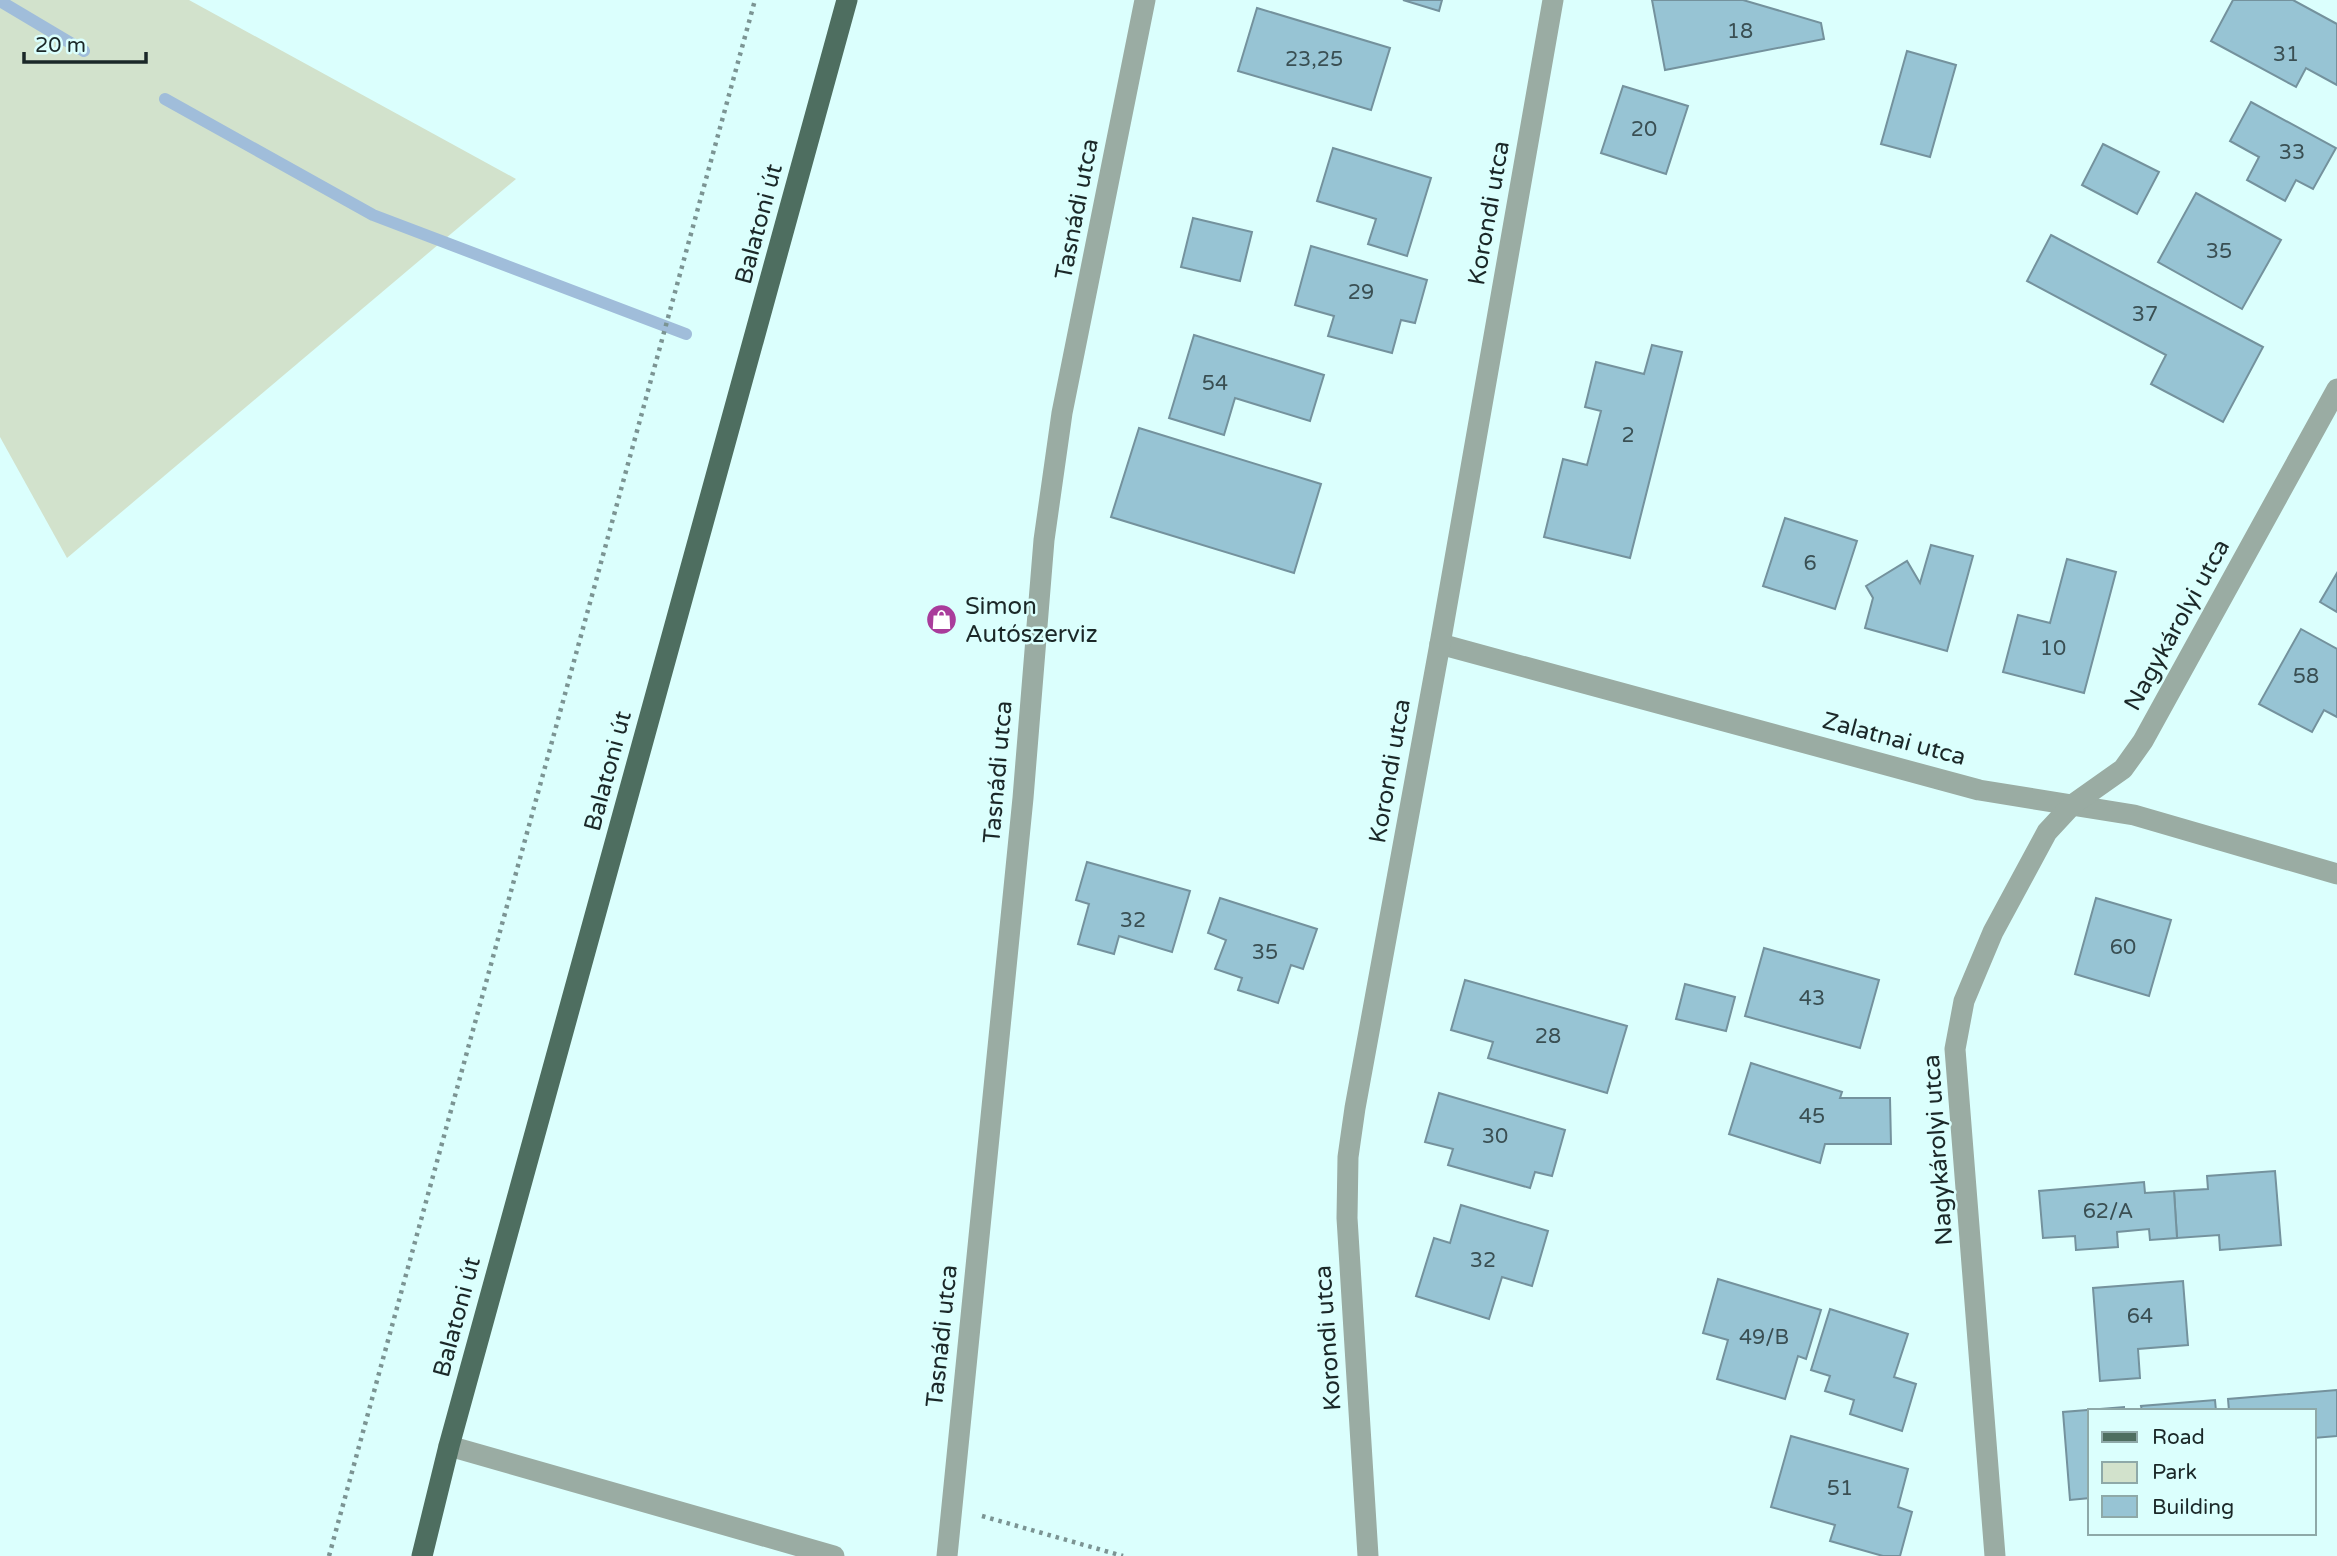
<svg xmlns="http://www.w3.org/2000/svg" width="2337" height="1556" font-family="'Varela Round',sans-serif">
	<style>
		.green { fill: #d2e2cc }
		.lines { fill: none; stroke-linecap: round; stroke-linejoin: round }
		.stream { stroke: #a0bdda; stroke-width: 12 }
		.building { fill: #97c4d4; stroke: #74929d; stroke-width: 2 }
		.path { stroke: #7b9493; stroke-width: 4.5; stroke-dasharray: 3.5 5; stroke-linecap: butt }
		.minor { stroke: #9aaca3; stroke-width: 21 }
		.major { stroke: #4e6e60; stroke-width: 21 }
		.labels { text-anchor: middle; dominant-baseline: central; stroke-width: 5; stroke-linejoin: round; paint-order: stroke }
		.number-label { font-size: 21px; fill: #3a4f53 }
		.street-label { font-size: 24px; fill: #1b2828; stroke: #dbfffd }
		.poi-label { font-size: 24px; fill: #1b2828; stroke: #dbfffd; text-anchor: start }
	</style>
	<rect width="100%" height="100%" fill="#dbfffd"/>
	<!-- green -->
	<path class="green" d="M0 0H189L516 179 67 558 0 437Z"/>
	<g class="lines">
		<!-- stream -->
		<g class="stream">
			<path d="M0 1 84 51"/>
			<path d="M165 99 373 215 686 334"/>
		</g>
	</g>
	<!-- building -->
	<g class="building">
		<path d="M1403 0H1442L1439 11Z"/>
		<path d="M1652 0H1743L1821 23 1824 39 1665 70Z"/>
		<path d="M2233 0H2293L2337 24V85L2306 68 2296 87 2211 41Z"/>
		<path d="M1257 8 1390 48 1371 110 1238 71Z"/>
		<path d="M1907 51 1956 65 1930 157 1881 144Z"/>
		<path d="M1623 86 1688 106 1666 174 1601 153Z"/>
		<path d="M2251 102 2336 148 2313 189 2296 180 2285 201 2247 180 2259 157 2230 141Z"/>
		<path d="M2103 144 2159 172 2137 214 2082 185Z"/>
		<path d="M1333 148 1431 178 1407 256 1368 244 1376 219 1317 201Z"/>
		<path d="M2196 193 2281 240 2242 309 2158 262Z"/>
		<path d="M1193 218 1252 232 1240 281 1181 267Z"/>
		<path d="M2051 235 2263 347 2223 422 2151 384 2166 355 2027 281Z"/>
		<path d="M1311 246 1427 280 1415 323 1401 320 1392 353 1328 336 1334 316 1295 305Z"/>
		<path d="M1194 335 1324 375 1310 421 1235 398 1224 435 1169 418Z"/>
		<path d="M1652 345 1682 352 1630 558 1544 537 1563 459 1587 465 1601 411 1585 407 1596 362 1644 374Z"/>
		<path d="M1139 428 1321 484 1294 573 1111 517Z"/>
		<path d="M1785 518 1857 541 1835 609 1763 586Z"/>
		<path d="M1931 545 1973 556 1947 651 1865 628 1873 598 1866 586 1907 561 1920 583Z"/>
		<path d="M2067 559 2116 572 2084 693 2003 672 2018 615 2050 623Z"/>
		<path d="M2337 573V612L2320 602Z"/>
		<path d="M2301 629 2337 649V717L2324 710 2312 732 2259 704Z"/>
		<path d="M1087 862 1190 891 1172 952 1119 936 1114 954 1078 944 1089 904 1076 900Z"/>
		<path d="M1220 898 1317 929 1303 969 1291 965 1278 1003 1238 990 1242 978 1215 969 1226 940 1208 933Z"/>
		<path d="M2096 898 2171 920 2149 996 2075 974Z"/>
		<path d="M1764 948 1879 980 1860 1048 1745 1016Z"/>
		<path d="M1465 980 1627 1026 1607 1093 1488 1058 1493 1042 1451 1030Z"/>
		<path d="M1685 984 1735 997 1726 1031 1676 1019Z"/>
		<path d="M1751 1063 1842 1092 1840 1098H1890L1891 1144H1825L1820 1163 1729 1134Z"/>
		<path d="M1439 1093 1565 1130 1552 1176 1535 1172 1530 1188 1448 1165 1453 1149 1425 1142Z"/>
		<path d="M2275 1171 2281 1245 2220 1250 2219 1235 2177 1238 2174 1191 2208 1189 2207 1176Z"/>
		<path d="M2144 1182 2145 1193 2174 1191 2177 1238 2150 1240 2149 1229 2117 1232 2118 1247 2076 1250 2075 1236 2043 1238 2039 1191Z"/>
		<path d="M1461 1205 1548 1231 1532 1286 1502 1277 1489 1319 1416 1296 1434 1238 1450 1243Z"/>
		<path d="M1718 1279 1821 1310 1806 1359 1798 1356 1785 1399 1717 1379 1728 1340 1703 1333Z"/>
		<path d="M2183 1281 2188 1345 2138 1349 2140 1378 2100 1381 2093 1288Z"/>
		<path d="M1830 1309 1908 1334 1894 1377 1916 1384 1902 1431 1850 1414 1854 1400 1825 1391 1830 1376 1811 1370Z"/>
		<path d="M2337 1390V1436L2314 1438V1411H2229L2228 1399Z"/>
		<path d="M2215 1400 2216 1411H2142L2141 1406Z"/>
		<path d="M2124 1407V1411H2090V1498L2070 1500 2063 1412Z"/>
		<path d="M1791 1436 1908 1469 1898 1507 1912 1512 1900 1556H1883L1830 1541 1835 1525 1771 1507Z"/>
	</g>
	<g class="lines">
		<!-- path -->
		<g class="path">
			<path d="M982 1516 1123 1556"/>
			<path d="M329 1556 755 0"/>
		</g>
		<!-- minor -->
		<g class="minor">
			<path d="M1440 644 1979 790 2134 815 2337 874"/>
			<path d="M449 1446 834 1556"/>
			<path d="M947 1556 1023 798 1044 540 1062 413 1145 0"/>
			<path d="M1368 1556 1347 1218 1348 1157 1355 1108 1440 644 1553 0"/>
			<path d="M1995 1556 1955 1049 1964 1001 1993 932 2047 832 2072 805 2123 769 2143 741 2337 389"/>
		</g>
		<!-- major -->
		<path class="major" d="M422 1556 449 1446 847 0"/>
	</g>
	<!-- icons -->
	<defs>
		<symbol id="shop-disc" viewBox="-11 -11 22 22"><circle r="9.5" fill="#a93c9b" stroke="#dbfffd"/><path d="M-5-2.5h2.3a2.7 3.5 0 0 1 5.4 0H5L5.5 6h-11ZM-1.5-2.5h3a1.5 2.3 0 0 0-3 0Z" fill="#fff"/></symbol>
	</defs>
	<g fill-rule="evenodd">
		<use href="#shop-disc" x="924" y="602" width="35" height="35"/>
	</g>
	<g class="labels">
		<!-- number labels -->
		<g class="number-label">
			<text x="1740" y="31">18</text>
			<text x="2286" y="54">31</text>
			<text x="1314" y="59">23,25</text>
			<text x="1644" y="129">20</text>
			<text x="2292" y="152">33</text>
			<text x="2219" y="251">35</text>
			<text x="1361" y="292">29</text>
			<text x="2145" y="314">37</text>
			<text x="1215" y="383">54</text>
			<text x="1628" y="435">2</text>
			<text x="1810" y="563">6</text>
			<text x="2053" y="648">10</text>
			<text x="2306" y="676">58</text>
			<text x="1133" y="920">32</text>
			<text x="2123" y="947">60</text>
			<text x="1265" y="952">35</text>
			<text x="1812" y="998">43</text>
			<text x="1548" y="1036">28</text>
			<text x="1812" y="1116">45</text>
			<text x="1495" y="1136">30</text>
			<text x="2108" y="1211">62/A</text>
			<text x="1483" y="1260">32</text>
			<text x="2140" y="1316">64</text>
			<text x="1764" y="1337">49/B</text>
			<text x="1840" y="1488">51</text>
		</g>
		<!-- street labels -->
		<g class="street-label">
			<text transform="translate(1077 209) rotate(-79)">Tasnádi utca</text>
			<text transform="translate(1489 213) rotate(-80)">Korondi utca</text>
			<text transform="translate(759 224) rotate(-75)">Balatoni út</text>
			<text transform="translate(2177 625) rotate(-61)">Nagykárolyi utca</text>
			<text transform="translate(1894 739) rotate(15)">Zalatnai utca</text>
			<text transform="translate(608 771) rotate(-75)">Balatoni út</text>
			<text transform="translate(1390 771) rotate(-80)">Korondi utca</text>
			<text transform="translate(998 772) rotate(-85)">Tasnádi utca</text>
			<text transform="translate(1938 1150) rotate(-94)">Nagykárolyi utca</text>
			<text transform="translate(457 1317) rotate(-75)">Balatoni út</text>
			<text transform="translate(942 1336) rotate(-84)">Tasnádi utca</text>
			<text transform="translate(1328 1338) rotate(-94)">Korondi utca</text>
		</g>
		<!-- poi labels -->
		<g class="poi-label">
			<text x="965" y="606">Simon<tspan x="965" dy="28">Autószerviz</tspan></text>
		</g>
	</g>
	<!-- legend -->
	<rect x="2088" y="1409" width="228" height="126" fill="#dbfffd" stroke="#8ea9a8" stroke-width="2"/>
	<rect x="2102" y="1432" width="35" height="10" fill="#4e6e60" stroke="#8ea9a8" stroke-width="2"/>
	<text x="2152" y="1444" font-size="21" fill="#1b2828">Road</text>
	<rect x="2102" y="1462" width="35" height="21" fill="#d2e2cc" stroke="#8ea9a8" stroke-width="2"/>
	<text x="2152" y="1479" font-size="21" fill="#1b2828">Park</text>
	<rect x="2102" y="1496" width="35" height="21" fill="#97c4d4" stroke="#8ea9a8" stroke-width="2"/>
	<text x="2152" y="1514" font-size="21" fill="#1b2828">Building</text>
	<!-- scale -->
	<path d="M24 52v10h122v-10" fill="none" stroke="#1b2828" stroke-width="3.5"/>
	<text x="35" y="52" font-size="21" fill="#1b2828" stroke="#dbfffd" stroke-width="5" paint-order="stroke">20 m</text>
</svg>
